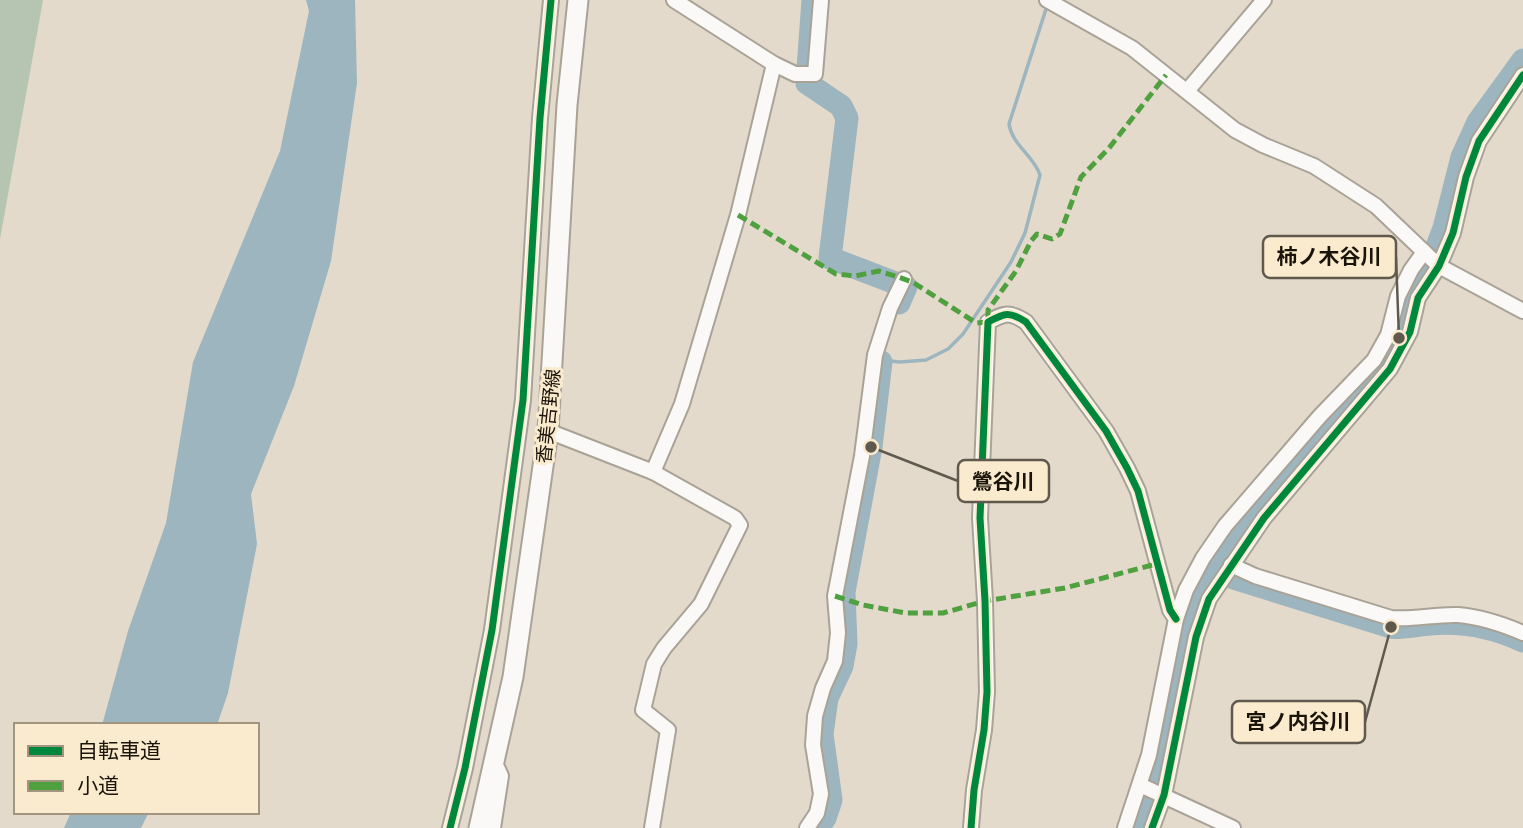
<svg xmlns="http://www.w3.org/2000/svg" width="1523" height="828" font-family="'IBM Plex Sans','Noto Sans JP',sans-serif">
	<style>
		.forest { fill: #b5c5b1 }
		.water { fill: #9db5bf }
		.lines { fill: none; stroke-linecap: round; stroke-linejoin: round }
		.stream { stroke: #9db5bf; stroke-width: 3.5 }
		.river { stroke: #9db5bf; stroke-width: 23 }
		.street-casing { stroke: #a9a296; stroke-width: 18 }
		.secondary-casing { stroke: #a9a296; stroke-width: 23 }
		.street { stroke: #fbf9f7; stroke-width: 14 }
		.secondary { stroke: #fbf9f7; stroke-width: 19 }
		.quiet { stroke: #4fa03e; stroke-width: 5; stroke-dasharray: 10 5; stroke-linecap: butt }
		.cycleway-casing { stroke: #fbebce; stroke-width: 11 }
		.cycleway { stroke: #00873e; stroke-width: 7 }
		.labels { text-anchor: middle; dominant-baseline: central; stroke-width: 6; stroke-linejoin: round; paint-order: stroke }
		.street-label { font-size: 19px; fill: #1a140a; stroke: #fbebce }
		.leader { fill: none; stroke: #60594e; stroke-width: 2.5 }
		.callout-dot { fill: #60594e; stroke: #fbebce; stroke-width: 2.5 }
		.callout { fill: #fbebce; stroke: #60594e; stroke-width: 2.5 }
		.callout-label { font-size: 21px; text-anchor: middle; font-weight: bold; fill: #1a140a }
	</style>
	<rect width="100%" height="100%" fill="#e3dacb"/>
	<!-- forest -->
	<path class="forest" d="M0 0H43L0 239Z"/>
	<!-- water -->
	<g class="water">
		<path d="M306 0H355L357 83 331 261 294 386 251 494 257 544 228 693 217 725H102L128 631 166 523 193 362 280 151 309 11Z"/>
		<path d="M71 812H149L141 828H64Z"/>
	</g>
	<g class="lines">
		<!-- stream -->
		<path class="stream" d="M881 360 900 362 926 360 948 349 963 334 1011 262 1025 233 1040 175C1034 156 1012 145 1009 124L1047 6"/>
		<!-- river -->
		<g class="river">
			<path d="M813 0 807 83 841 106 847 118 830 258 906 287 899 303"/>
			<path d="M1211 571 1391 627C1405 629 1416 625 1430 624 1463 621 1493 627 1523 641"/>
			<path d="M818 828 825 818 831 800 822 734 827 698 842 666 846 644 844 592 871 447 881 362"/>
			<path d="M1136 828 1157 766 1174 673 1191 607 1237 532 1310 443 1384 365 1399 338 1408 297 1436 249 1444 228 1462 157 1478 122 1523 60"/>
		</g>
		<defs>
			<g id="street">
				<path d="M674 0 774 64 795 74H815L821 0"/>
				<path d="M1047 0 1132 48 1235 130 1263 145 1314 166 1376 206 1439 266 1523 311"/>
				<path d="M1187 91 1264 0"/>
				<path d="M548 431 653 472 735 518 740 525 701 604 664 648 654 664 643 710 668 730 652 828"/>
				<path d="M653 472 682 404 738 215 774 64"/>
				<path d="M1231 565 1255 576 1391 618C1414 620 1436 614 1458 615 1482 617 1502 624 1523 633"/>
				<path d="M1140 785 1233 828"/>
				<path d="M450 828 465 768 492 630 523 400 540 118 551 0"/>
				<path d="M493 828 501 776 495 763"/>
				<path d="M807 828 817 813 821 794 813 745 815 716 823 688 835 661 838 633 835 596 862 456 875 355 890 308 904 279"/>
				<path d="M971 828 974 790 984 730 987 692 985 601 980 518 988 322C1005 313 1009 311 1026 322L1106 431 1127 468 1138 491 1170 610 1176 619"/>
				<path d="M1125 828 1149 755 1176 619 1186 590 1203 558 1225 526 1320 416 1374 360 1388 335 1398 296 1411 270 1424 252"/>
				<path d="M1152 828 1164 795 1196 637 1209 599 1264 518 1390 369 1410 332 1418 298 1439 266 1453 233 1466 177 1479 141 1523 75"/>
			</g>
			<path id="secondary" d="M479 828 513 677 548 431 567 105 578 0"/>
		</defs>
		<!-- street casing -->
		<use href="#street" class="street-casing"/>
		<!-- secondary casing -->
		<use href="#secondary" class="secondary-casing"/>
		<!-- street -->
		<use href="#street" class="street"/>
		<!-- secondary -->
		<use href="#secondary" class="secondary"/>
		<!-- quiet -->
		<g class="quiet">
			<path d="M738 215 836 274 855 276 879 271 904 279 914 283 973 321 977 323 988 322V310L1016 271 1031 241 1037 234 1052 239 1060 234 1081 177 1109 148 1166 75"/>
			<path d="M835 596 863 605 906 613H943L985 601 1065 588 1156 564"/>
		</g>
		<defs>
			<g id="cycleway">
				<path d="M450 828 465 768 492 630 523 400 540 118 551 0"/>
				<path d="M971 828 974 790 984 730 987 692 985 601 980 518 988 322C1005 313 1009 311 1026 322L1106 431 1127 468 1138 491 1170 610 1176 619"/>
				<path d="M1152 828 1164 795 1196 637 1209 599 1264 518 1390 369 1410 332 1418 298 1439 266 1453 233 1466 177 1479 141 1523 75"/>
			</g>
		</defs>
		<!-- cycleway casing -->
		<use href="#cycleway" class="cycleway-casing"/>
		<!-- cycleway -->
		<use href="#cycleway" class="cycleway"/>
	</g>
	<g class="labels">
		<!-- street labels -->
		<g class="street-label">
			<text transform="translate(548 416) rotate(-84)">香美吉野線</text>
		</g>
	</g>
	<!-- callouts -->
	<path class="leader" d="M1399 338L1396 257M871 447L958 481M1391 627L1365 722"/>
	<g class="callout-dot">
		<circle cx="1399" cy="338" r="7"/>
		<circle cx="871" cy="447" r="7"/>
		<circle cx="1391" cy="627" r="7"/>
	</g>
	<g class="callout">
		<rect x="1263" y="236" width="133" height="42" rx="7"/>
		<rect x="958" y="460" width="91" height="42" rx="7"/>
		<rect x="1232" y="701" width="133" height="42" rx="7"/>
	</g>
	<g class="callout-label">
		<text x="1329" y="264">柿ノ木谷川</text>
		<text x="1003" y="489">鶯谷川</text>
		<text x="1298" y="729">宮ノ内谷川</text>
	</g>
	<!-- legend -->
	<rect x="14" y="723" width="245" height="91" fill="#fbebce" stroke="#a19580" stroke-width="2"/>
	<rect x="28" y="746" width="35" height="10" fill="#00873e" stroke="#a19580" stroke-width="2"/>
	<text x="77" y="758" font-size="21" fill="#1a140a">自転車道</text>
	<rect x="28" y="781" width="35" height="10" fill="#4fa03e" stroke="#a19580" stroke-width="2"/>
	<text x="77" y="793" font-size="21" fill="#1a140a">小道</text>
</svg>
